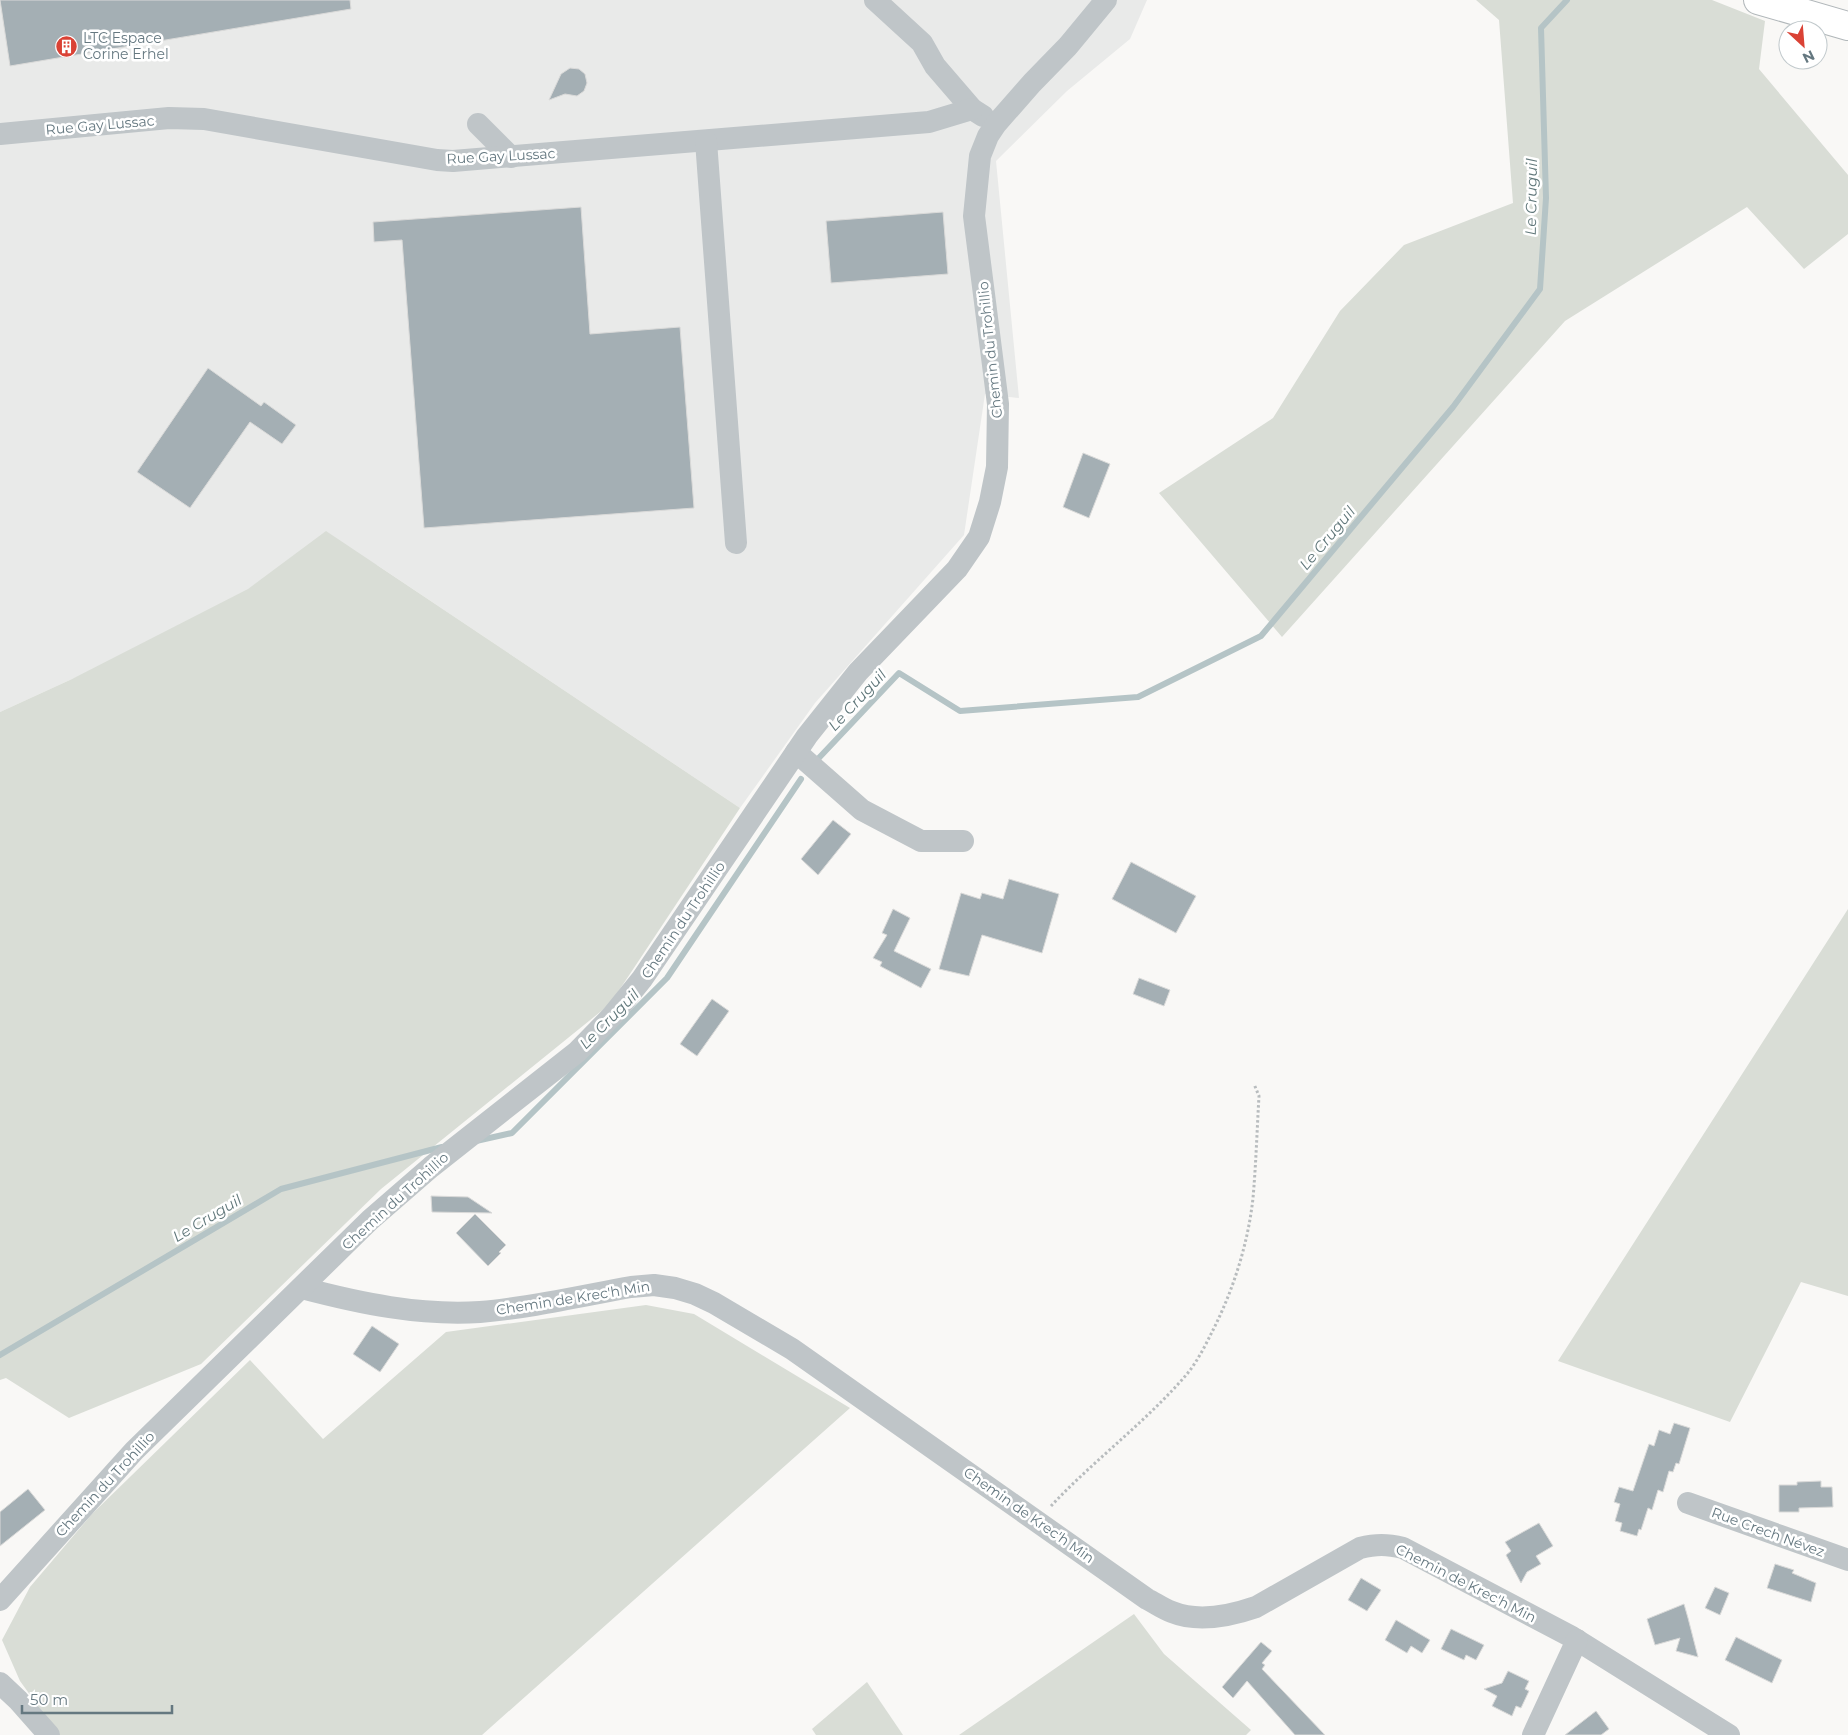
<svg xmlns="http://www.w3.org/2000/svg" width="1848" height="1735" font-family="Montserrat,sans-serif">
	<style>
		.built { fill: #e9eae9 }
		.green { fill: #d9ddd6 }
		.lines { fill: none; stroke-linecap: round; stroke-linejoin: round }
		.stream { stroke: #b5c4c6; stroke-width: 6 }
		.building { fill: #a4afb4; stroke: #dadad9 }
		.major-casing { stroke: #b1b7ba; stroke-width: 30 }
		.path { stroke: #b8bcbe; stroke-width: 3; stroke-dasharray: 2.5 2.5; stroke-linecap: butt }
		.minor { stroke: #bfc5c8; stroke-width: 22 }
		.major { stroke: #fff; stroke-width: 28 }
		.labels { text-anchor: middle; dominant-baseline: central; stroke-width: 5; stroke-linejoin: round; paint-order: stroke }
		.poi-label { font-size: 14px; fill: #657880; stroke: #fff; text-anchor: start }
		.street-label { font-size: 14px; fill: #657880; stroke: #fff }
		.water-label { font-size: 15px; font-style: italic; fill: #60777a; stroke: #fff }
	</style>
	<rect width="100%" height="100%" fill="#f9f8f6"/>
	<!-- built -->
	<path class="built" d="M0 0H1147L1130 39 1067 91 996 161 1019 398 985 394 964 535 815 703 740 808 377 565 72 679 0 712Z"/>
	<!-- green -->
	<g class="green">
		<path d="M1476 0H1712L1765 21 1759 69 1848 175V234L1804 269 1747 207 1565 321 1282 637 1159 493 1273 418 1340 311 1404 245 1513 203 1499 20Z"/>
		<path d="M326 531 740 808 610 1004 381 1189 201 1364 69 1418 6 1378 0 1380V712L72 679 248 589Z"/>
		<path d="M1848 909V1296L1801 1282 1730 1422 1558 1361Z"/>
		<path d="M646 1305 694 1314 850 1408 482 1735H59L20 1681 2 1640 30 1587 92 1514 250 1360 323 1439 446 1332Z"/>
		<path d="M1134 1614 1164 1654 1251 1730 1246 1735H959Z"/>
		<path d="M867 1682 903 1735H816L812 1729Z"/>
	</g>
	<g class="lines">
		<!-- stream -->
		<g class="stream">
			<path d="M816 761 899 673 960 711 1138 697 1261 636 1453 407 1540 289 1546 198 1541 28 1567 0"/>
			<path d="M476 1141 512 1133 667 978 801 779"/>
			<path d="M0 1355 281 1189 442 1147"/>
		</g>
	</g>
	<!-- building -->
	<g class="building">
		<path d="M0 0H350L351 9 10 66Z"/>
		<path d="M570 68 579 69 585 74 587 83 584 91 577 96 565 94 549 100 561 74Z"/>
		<path d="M581 207 590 334 680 327 694 508 424 528 402 240 374 242 373 222Z"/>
		<path d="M943 212 948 274 831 283 826 221Z"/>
		<path d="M208 368 261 406 264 402 296 425 282 444 250 422 190 508 137 472Z"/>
		<path d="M1083 453 1110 464 1089 518 1063 507Z"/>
		<path d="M833 820 851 834 818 875 801 859Z"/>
		<path d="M1131 862 1196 896 1176 933 1112 899Z"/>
		<path d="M1009 879 1059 894 1042 953 982 935 969 976 939 969 961 893 980 899 982 893 1003 899Z"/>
		<path d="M893 909 910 918 894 951 931 969 921 988 880 966 882 962 873 958 887 935 882 933Z"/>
		<path d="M1139 978 1170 990 1164 1006 1133 994Z"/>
		<path d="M712 999 729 1011 697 1056 680 1044Z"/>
		<path d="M431 1196 468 1197 492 1213 432 1212Z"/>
		<path d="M475 1214 506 1245 499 1252 501 1253 488 1266 456 1233Z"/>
		<path d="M372 1326 399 1344 380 1372 353 1354Z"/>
		<path d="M1674 1423 1690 1428 1679 1464 1676 1463 1673 1472 1669 1471 1663 1492 1658 1490 1652 1510 1648 1508 1641 1530 1639 1529 1637 1536 1620 1531 1622 1523 1615 1521 1620 1504 1614 1502 1619 1487 1633 1491 1649 1444 1654 1446 1659 1430 1670 1434Z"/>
		<path d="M1821 1481V1487H1832L1833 1507 1799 1508V1512H1779V1485H1797V1482Z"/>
		<path d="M28 1489 45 1510 0 1546V1512Z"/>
		<path d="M1539 1523 1553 1546 1536 1556 1541 1564 1527 1572 1521 1583 1506 1555 1511 1551 1505 1542Z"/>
		<path d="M1775 1564 1794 1570 1792 1573 1816 1583 1811 1602 1767 1588Z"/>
		<path d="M1361 1578 1381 1590 1367 1611 1348 1600Z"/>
		<path d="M1715 1587 1729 1593 1720 1615 1705 1608Z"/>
		<path d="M1684 1604 1688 1618 1698 1657 1676 1651 1680 1638 1655 1645 1647 1619Z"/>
		<path d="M1396 1620 1430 1640 1422 1653 1411 1646 1407 1653 1385 1640Z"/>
		<path d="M1451 1629 1484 1645 1476 1660 1466 1655 1464 1660 1441 1649Z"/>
		<path d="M1736 1637 1782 1660 1772 1683 1725 1660Z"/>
		<path d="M1261 1642 1272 1651 1262 1663 1265 1665 1262 1669 1325 1735H1295L1247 1681 1233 1698 1222 1687Z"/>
		<path d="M1508 1671 1529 1681 1525 1689 1529 1691 1521 1708 1516 1706 1512 1716 1492 1706 1497 1696 1484 1689 1502 1683Z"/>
		<path d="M1596 1711 1609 1729 1601 1735H1565Z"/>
	</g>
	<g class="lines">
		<defs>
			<path id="major" d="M1758 0 1848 26"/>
		</defs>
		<!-- major casing -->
		<use href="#major" class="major-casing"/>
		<!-- path -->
		<path class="path" d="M1051 1506C1094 1460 1146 1422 1187 1374 1197 1362 1205 1346 1212 1332 1233 1291 1248 1244 1253 1198 1256 1164 1257 1130 1259 1096L1254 1084"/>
		<!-- minor -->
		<g class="minor">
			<path d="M875 0 922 43 935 66 972 109 983 116"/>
			<path d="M478 124 511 157"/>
			<path d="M0 134 169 118 204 119 437 160 453 161 929 122 972 109"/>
			<path d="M706 141 736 543"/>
			<path d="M796 752 862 810 921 841H963"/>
			<path d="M302 1288C359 1303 420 1316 480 1312 530 1308 581 1296 631 1287L654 1285 675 1288 695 1294 714 1303 792 1349 1147 1599C1155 1603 1163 1609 1172 1612 1199 1623 1230 1616 1256 1607L1360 1548C1376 1544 1387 1544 1403 1548L1572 1637 1729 1735"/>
			<path d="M1688 1503 1848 1560"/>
			<path d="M0 1600 134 1451 370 1220 431 1167 577 1052 612 1016 642 979 807 736 858 672 957 569 979 537 990 502 997 467 998 404 974 216 980 156 988 136 996 124 1032 83 1068 46 1106 0"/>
			<path d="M0 1683 18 1700 49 1735"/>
			<path d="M1533 1735 1577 1640"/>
		</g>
		<!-- major -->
		<use href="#major" class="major"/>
	</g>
	<!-- icons -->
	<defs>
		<symbol id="building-disc" viewBox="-11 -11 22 22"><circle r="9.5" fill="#da4235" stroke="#fff"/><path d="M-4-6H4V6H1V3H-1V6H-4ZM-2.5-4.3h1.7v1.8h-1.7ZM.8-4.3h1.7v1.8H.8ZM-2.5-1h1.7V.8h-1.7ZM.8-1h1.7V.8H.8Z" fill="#fff"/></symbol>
	</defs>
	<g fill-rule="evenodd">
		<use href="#building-disc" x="54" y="34" width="25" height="25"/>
	</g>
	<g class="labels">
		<!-- poi labels -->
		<g class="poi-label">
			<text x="83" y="38">LTC Espace<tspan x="83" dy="16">Corine Erhel</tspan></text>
		</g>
		<!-- street labels -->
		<g class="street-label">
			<text transform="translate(100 125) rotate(-5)">Rue Gay Lussac</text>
			<text transform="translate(501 156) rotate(-3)">Rue Gay Lussac</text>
			<text transform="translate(990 350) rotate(-96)">Chemin du Trohillio</text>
			<text transform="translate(683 920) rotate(-56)">Chemin du Trohillio</text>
			<text transform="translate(395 1201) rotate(-42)">Chemin du Trohillio</text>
			<text transform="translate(573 1298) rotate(-9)">Chemin de Krec'h Min</text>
			<text transform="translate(105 1484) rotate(-47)">Chemin du Trohillio</text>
			<text transform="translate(1029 1515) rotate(35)">Chemin de Krec'h Min</text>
			<text transform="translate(1768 1532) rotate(20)">Rue Crech Névez</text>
			<text transform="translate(1466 1583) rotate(27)">Chemin de Krec'h Min</text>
		</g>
		<!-- water labels -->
		<g class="water-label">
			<text transform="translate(1531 197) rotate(-89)">Le Cruguil</text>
			<text transform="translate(1327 538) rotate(-50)">Le Cruguil</text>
			<text transform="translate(857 700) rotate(-47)">Le Cruguil</text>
			<text transform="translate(609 1019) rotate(-45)">Le Cruguil</text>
			<text transform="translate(207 1218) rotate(-31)">Le Cruguil</text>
		</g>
	</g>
	<!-- north arrow -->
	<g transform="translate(1803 45) rotate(154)"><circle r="24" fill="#ffffff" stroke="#c1c9cc"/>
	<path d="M0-4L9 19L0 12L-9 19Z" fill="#da4235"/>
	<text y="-8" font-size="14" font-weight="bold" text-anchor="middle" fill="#657880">N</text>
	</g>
	<!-- scale -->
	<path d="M22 1705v8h150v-8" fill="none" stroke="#657880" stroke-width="2.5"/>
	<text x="30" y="1705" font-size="15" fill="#657880" stroke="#ffffff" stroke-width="4" paint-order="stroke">50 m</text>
</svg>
